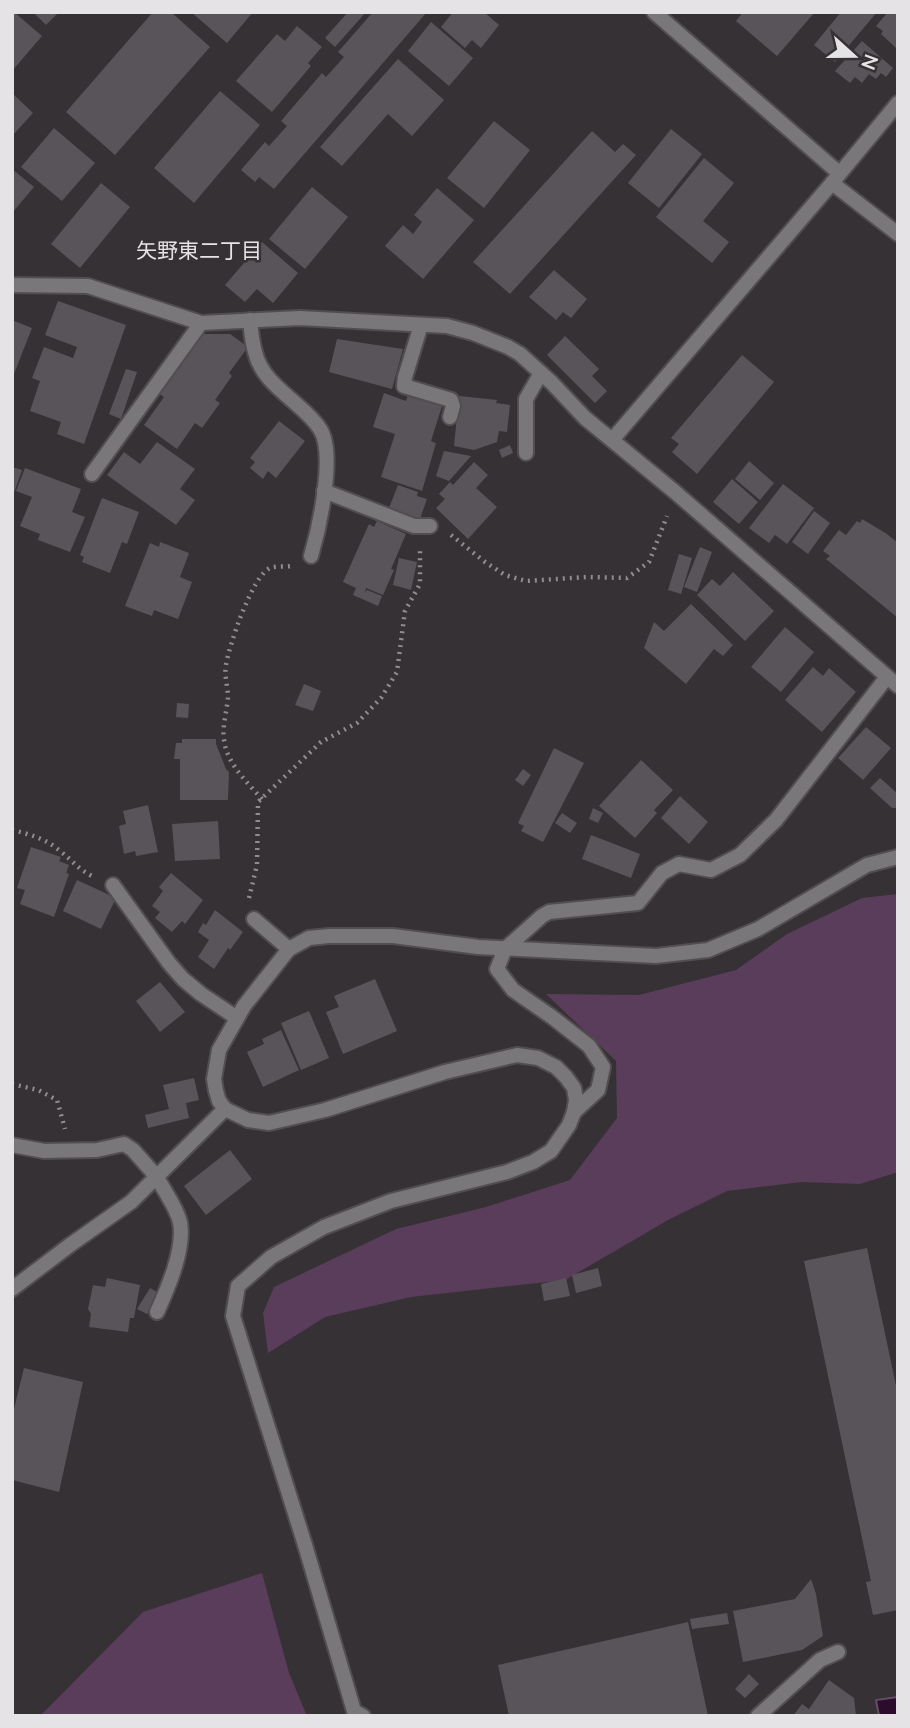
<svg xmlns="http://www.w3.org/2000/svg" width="910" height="1728" font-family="Lato,'Noto Sans JP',sans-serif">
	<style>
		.green { fill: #5a3d5a }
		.water { fill: #2b0c2c; stroke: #634c64; stroke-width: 2 }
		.building { fill: #595459 }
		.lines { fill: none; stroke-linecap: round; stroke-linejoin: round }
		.service-casing { stroke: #524d51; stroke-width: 18 }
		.minor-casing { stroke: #524d51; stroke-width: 18 }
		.tertiary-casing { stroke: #524d51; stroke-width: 18 }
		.path { stroke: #908c90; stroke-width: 4.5; stroke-dasharray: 2 5; stroke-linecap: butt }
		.service { stroke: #797779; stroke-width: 14 }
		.minor { stroke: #797779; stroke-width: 14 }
		.tertiary { stroke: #797779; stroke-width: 14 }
		.labels { text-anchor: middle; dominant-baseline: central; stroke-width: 5; stroke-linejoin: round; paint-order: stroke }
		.neighbourhood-label { font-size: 21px; fill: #e6e3e6; stroke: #363135 }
	</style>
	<rect width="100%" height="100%" fill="#363135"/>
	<!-- green -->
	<g class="green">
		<path d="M898 894V1172L860 1184 802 1182 727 1191 670 1219 565 1280 411 1297 325 1317 268 1353 263 1313 274 1287 396 1229 486 1207 570 1180 617 1118 616 1061 546 994 639 995 736 970 787 934 862 898Z"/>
		<path d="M262 1573 289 1673 307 1716H40L143 1612Z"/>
	</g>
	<!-- water -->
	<path class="water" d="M898 1697V1716H879L876 1700Z"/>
	<!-- building -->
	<g class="building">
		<path d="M33 12H59L46 25Z"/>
		<path d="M153 12H171L210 47 115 155 66 112Z"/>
		<path d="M191 12H253L227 43Z"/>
		<path d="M348 12H366L335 47 325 38Z"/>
		<path d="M373 12H427L274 189 259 177 255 182 241 170 265 142 269 146 287 126 281 121 322 73 326 77 344 57 338 52Z"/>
		<path d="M453 12H484L499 25 481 48 472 40 465 48 441 27Z"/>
		<path d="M743 12H815L777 56 736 21Z"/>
		<path d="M841 12H877L835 62 814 45Z"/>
		<path d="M888 12H898V46L896 48 881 34 883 31 876 26Z"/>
		<path d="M15 13 42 36 12 71V17Z"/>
		<path d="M431 22 473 58 449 86 408 51Z"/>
		<path d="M297 26 322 47 308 63 311 66 272 112 236 81 277 34 285 41Z"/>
		<path d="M862 41 893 68 886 77 881 73 876 79 869 74 862 83 855 77 850 83 835 71Z"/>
		<path d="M398 59 444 100 412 136 388 114 342 166 320 147Z"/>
		<path d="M220 91 260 125 194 203 154 168Z"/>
		<path d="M12 93 33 113 14 134 12 132Z"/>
		<path d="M494 121 530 150 484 208 447 178Z"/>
		<path d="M54 128 95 163 62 201 21 167Z"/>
		<path d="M671 129 702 154 659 208 628 183Z"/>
		<path d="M592 131 615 152 623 144 636 155 510 294 473 262Z"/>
		<path d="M704 158 734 183 703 221 729 242 712 263 656 217Z"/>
		<path d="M12 169 34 187 12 213Z"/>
		<path d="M101 183 130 207 80 268 51 244Z"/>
		<path d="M312 187 348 217 305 269 269 239Z"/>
		<path d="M437 188 474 220 423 279 385 246 403 225 413 234 422 222 414 215Z"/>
		<path d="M262 242 298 273 273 303 257 289 245 302 225 285Z"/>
		<path d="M554 270 587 299 571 318 563 312 556 320 529 297Z"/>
		<path d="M58 301 126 325 84 444 57 434 61 422 30 411 40 381 32 378 44 347 73 358 77 347 45 335Z"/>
		<path d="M12 320 32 328 12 379Z"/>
		<path d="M200 334H230L248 347 229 373 232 376 215 400 220 403 202 428 195 423 177 449 144 425 164 397 158 393Z"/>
		<path d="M565 336 599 369 592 376 607 391 595 403 547 355Z"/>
		<path d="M337 339 403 349 392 389 329 372Z"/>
		<path d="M742 355 774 382 697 474 672 452 679 444 671 438Z"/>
		<path d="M126 369 137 372 121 419 109 414Z"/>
		<path d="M409 391 443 403 431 441 436 443 422 491 381 477 395 434 373 427 384 393 406 401Z"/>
		<path d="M459 396 497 400 496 403 510 405 507 432 499 431 497 442 474 450 454 446Z"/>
		<path d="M279 421 305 441 276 478 268 471 263 479 250 468 255 462 250 458Z"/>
		<path d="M157 442 195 469 180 489 195 500 176 525 107 475 124 452 140 464Z"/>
		<path d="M510 445 513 453 502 458 499 450Z"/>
		<path d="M444 451 471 456 449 481 436 476Z"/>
		<path d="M749 461 774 483 760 500 735 479Z"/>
		<path d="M474 462 488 475 476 488 497 507 468 539 436 508 445 499 439 494 450 482 453 485Z"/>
		<path d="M12 467 22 470 13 496H12Z"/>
		<path d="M25 468 81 489 72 512 85 517 70 552 38 540 40 534 20 526 32 497 16 491Z"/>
		<path d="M732 479 758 502 739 524 713 502Z"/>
		<path d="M783 484 814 508 787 544 775 535 769 543 749 528Z"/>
		<path d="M398 485 418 492 417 496 427 499 420 519 389 508Z"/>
		<path d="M102 498 139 512 127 544 122 542 110 573 82 562 84 557 80 555Z"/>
		<path d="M814 511 830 523 808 554 792 542Z"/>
		<path d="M862 519 887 534 898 543V618L826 559 830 556 823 551 839 530 846 535 857 521 860 523Z"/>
		<path d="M377 521 406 534 391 569 394 570 383 595 366 588 365 593 367 590 382 596 378 606 353 595 356 588 343 582 369 524 374 527Z"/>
		<path d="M160 542 189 553 180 577 192 582 178 619 154 610 152 616 125 606 150 543 159 547Z"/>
		<path d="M700 547 712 552 697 592 684 587Z"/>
		<path d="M679 554 692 558 681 594 668 590Z"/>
		<path d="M399 558 417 562 411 590 393 585Z"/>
		<path d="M733 572 774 611 745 641 697 595 712 579 720 586Z"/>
		<path d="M691 604 733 645 723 656 714 649 686 684 644 648 654 622 664 631Z"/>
		<path d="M785 627 814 652 781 692 751 667Z"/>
		<path d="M813 667 823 676 829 668 856 692 822 732 785 700Z"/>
		<path d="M304 684 321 691 313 711 295 705Z"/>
		<path d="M177 703 189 704 188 718 176 717Z"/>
		<path d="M866 727 891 748 863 780 838 758Z"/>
		<path d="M182 739H216V744L226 769 229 772 228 800H180V759H174L176 743H182Z"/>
		<path d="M554 748 584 763 543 842 521 831 524 826 518 823Z"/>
		<path d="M641 760 673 790 654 810 657 813 635 838 599 806Z"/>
		<path d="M523 769 531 775 523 786 515 780Z"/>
		<path d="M880 778 898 794V808H892L870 788Z"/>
		<path d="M680 796 708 822 689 844 661 818Z"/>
		<path d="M148 805 158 852 136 856 135 851 124 854 119 826 126 824 123 811Z"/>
		<path d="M593 808 603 813 598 823 589 819Z"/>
		<path d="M562 813 577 823 570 833 555 823Z"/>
		<path d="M218 821 220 859 175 861 172 824Z"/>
		<path d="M591 835 640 854 631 878 582 859Z"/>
		<path d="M31 847 61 857 59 861 69 865 66 873 69 874 54 917 20 904 25 890 17 888Z"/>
		<path d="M171 873 203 900 185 924 182 921 172 932 155 918 160 912 152 906 163 891 159 887Z"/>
		<path d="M77 880 116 898 101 929 63 911Z"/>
		<path d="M215 910 243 932 230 950 228 948 214 969 198 957 209 940 198 932 203 923 206 925Z"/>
		<path d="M375 979 397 1031 343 1054 326 1012 339 1007 334 996Z"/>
		<path d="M160 982 185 1012 160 1032 136 1001Z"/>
		<path d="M309 1011 329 1058 301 1070 281 1023Z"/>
		<path d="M281 1030 299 1070 263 1087 247 1052 264 1044 262 1039Z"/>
		<path d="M194 1078 199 1100 186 1103 189 1118 148 1128 145 1115 169 1109 163 1085Z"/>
		<path d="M230 1150 252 1179 206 1215 184 1186Z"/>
		<path d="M867 1248 898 1395V1610L873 1615 866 1582 871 1581 804 1261Z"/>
		<path d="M598 1268 602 1286 576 1293 572 1275Z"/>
		<path d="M107 1278 140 1285 134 1318H130L128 1332 89 1327 91 1314 88 1309 93 1285 105 1287Z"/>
		<path d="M566 1278 570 1296 544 1301 541 1284Z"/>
		<path d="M150 1288 160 1294 147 1314 137 1309Z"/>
		<path d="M24 1368 83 1382 59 1492 12 1480V1417Z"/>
		<path d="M811 1579 816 1594 823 1636 802 1650 743 1662 733 1611 795 1599Z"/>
		<path d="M727 1613 729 1624 692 1629 690 1619Z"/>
		<path d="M688 1622 708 1716H509L498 1665Z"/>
		<path d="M749 1674 759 1684 745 1698 735 1689Z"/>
		<path d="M829 1680 854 1698 856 1716H793L802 1704 809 1709Z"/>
	</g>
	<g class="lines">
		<defs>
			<g id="service">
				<path d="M250 320C251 331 252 342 255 352 260 374 278 388 294 402 303 410 314 419 320 429 336 453 319 529 311 556"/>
				<path d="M421 325 405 377 404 386 451 400 453 406 450 417"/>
				<path d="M526 453V399L541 373"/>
				<path d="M324 491 414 526H430"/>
				<path d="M113 885 169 963 183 979 201 994 237 1018"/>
				<path d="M254 919 289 949"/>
				<path d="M574 1112 598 1090 603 1067 589 1046 552 1017 513 990 497 969 505 949 542 916 549 912 638 903 662 873 679 864 711 870 740 855 776 820 887 677"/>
				<path d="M157 1312C168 1288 185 1249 180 1222 176 1206 164 1191 157 1177"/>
				<path d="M305 1545 354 1711 363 1716"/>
				<path d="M758 1716 820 1660 838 1652"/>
			</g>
			<g id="minor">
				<path d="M654 12 839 173"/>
				<path d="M12 285 88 286 201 323 300 318 447 326 473 333 508 347 520 354 552 383 585 418 675 492 898 686"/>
				<path d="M92 474 201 323"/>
				<path d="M225 1109 248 1120 269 1123 325 1110 445 1072 517 1055 538 1058 556 1067 566 1077 574 1088 576 1100 574 1112 569 1125 551 1151 533 1162 507 1172 391 1201 324 1227 271 1257 238 1286 233 1316 305 1545"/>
				<path d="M12 1145 44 1151 97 1150 124 1144 133 1150 157 1177"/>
				<path d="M12 1289 70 1245 131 1202 225 1109 219 1101 216 1091 214 1079 219 1050 244 1006 289 949 309 938 329 936H393L478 947 656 956 708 950 758 929 867 865 898 857"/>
			</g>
			<g id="tertiary">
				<path d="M832 183 898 234"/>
				<path d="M612 440 832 183 898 103"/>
			</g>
		</defs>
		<!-- service casing -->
		<use href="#service" class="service-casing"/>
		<!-- minor casing -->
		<use href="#minor" class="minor-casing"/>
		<!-- tertiary casing -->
		<use href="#tertiary" class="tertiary-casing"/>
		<!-- path -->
		<g class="path">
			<path d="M451 535 485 562 505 575 526 581 587 577 627 578 649 562 667 516"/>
			<path d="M262 799C247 782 227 764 224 740 222 726 227 711 228 697 228 687 224 676 226 665 229 646 252 576 270 568 275 566 285 567 291 566"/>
			<path d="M12 830C29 834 47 839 60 851 72 860 78 869 92 876"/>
			<path d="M249 898 257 865 258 802 321 742 357 723 381 698 397 672 405 611 420 584V548"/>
			<path d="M12 1084 38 1090 57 1100 65 1129"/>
		</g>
		<!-- service -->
		<use href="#service" class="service"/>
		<!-- minor -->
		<use href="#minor" class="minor"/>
		<!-- tertiary -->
		<use href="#tertiary" class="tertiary"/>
	</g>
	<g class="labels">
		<!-- neighbourhood labels -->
		<g class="neighbourhood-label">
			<text x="199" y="249">矢野東二丁目</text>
		</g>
	</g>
	<!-- border -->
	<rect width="910" height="1728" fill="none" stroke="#e6e3e6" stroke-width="28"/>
	<!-- north arrow -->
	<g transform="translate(854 56) rotate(111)" stroke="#363135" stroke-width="5" paint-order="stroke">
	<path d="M0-5L12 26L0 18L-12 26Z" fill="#e6e3e6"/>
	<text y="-10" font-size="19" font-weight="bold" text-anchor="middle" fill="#e6e3e6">N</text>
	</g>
</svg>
